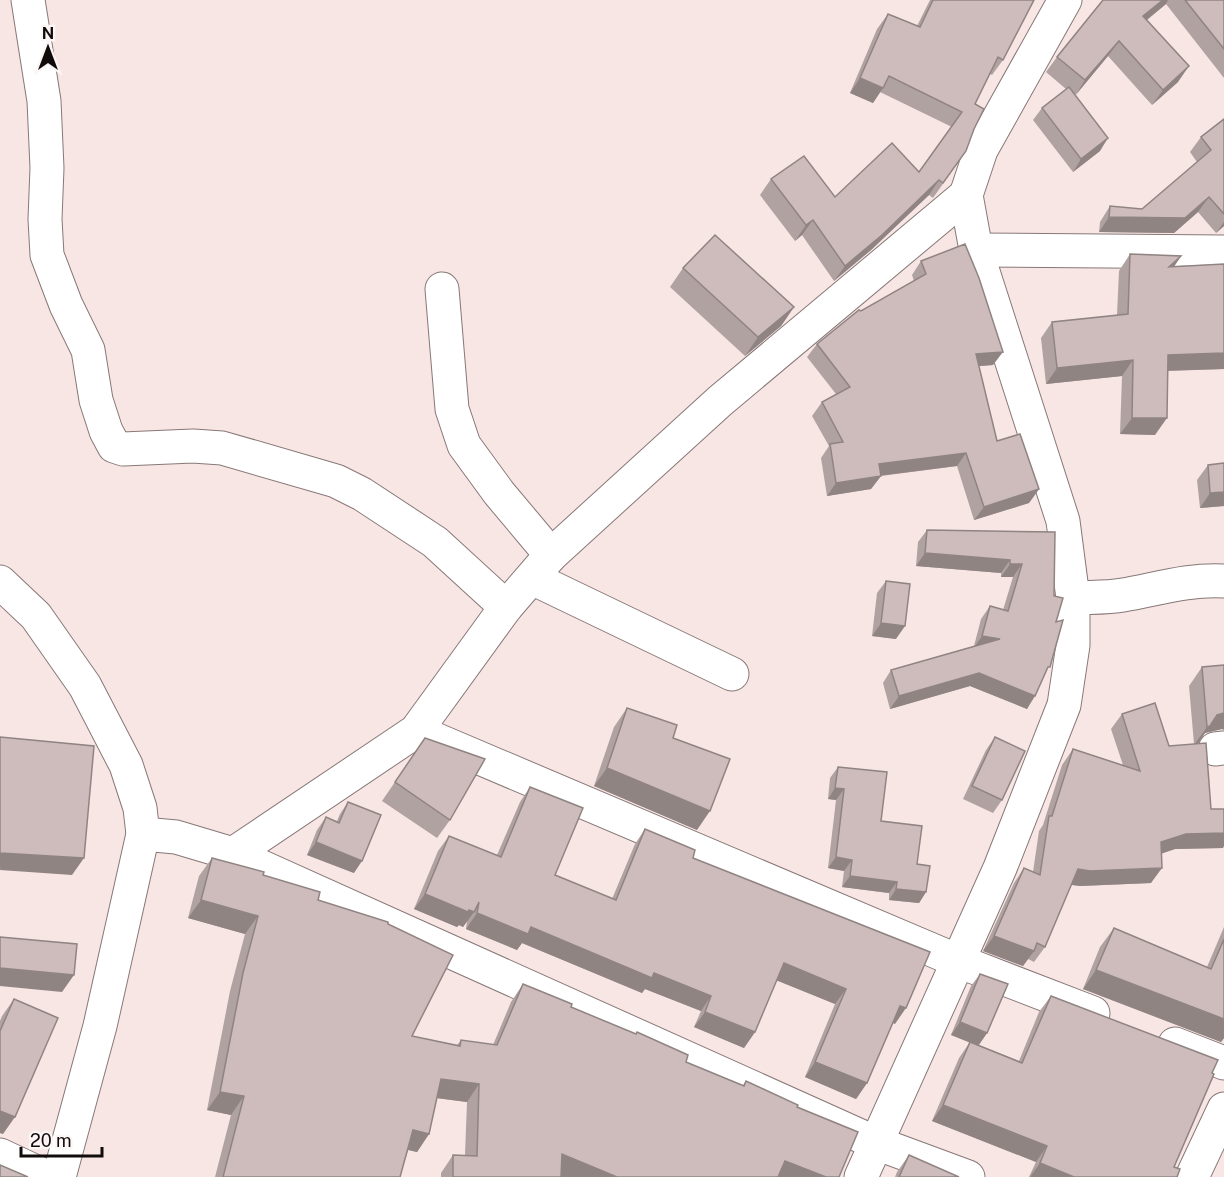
<svg xmlns="http://www.w3.org/2000/svg" width="1224" height="1177" font-family="'Public Sans',sans-serif">
	<style>
		.lines { fill: none; stroke-linecap: round; stroke-linejoin: round }
		.street-casing { stroke: #877877; stroke-width: 35 }
		.secondary-casing { stroke: #877877; stroke-width: 35 }
		.street { stroke: #fff; stroke-width: 33 }
		.secondary { stroke: #fff; stroke-width: 33 }
		.wall { fill: #b0a2a1 }
		.shaded-wall { fill: #908483 }
		.building { fill: #cdbcbb; stroke: #908483; stroke-width: 1.5 }
	</style>
	<rect width="100%" height="100%" fill="#f8e6e5"/>
	<g class="lines">
		<defs>
			<g id="street">
				<path d="M28 0 44 101 47 168 45 219 47 255 66 305 88 350 96 400 106 431 114 446 123 449 193 446 222 448 336 481 362 494 435 542 506 607"/>
				<path d="M976 250 1224 252"/>
				<path d="M442 289 452 409 464 445 499 493 551 555"/>
				<path d="M532 578 732 674"/>
				<path d="M1073 598C1089 597 1107 598 1123 595 1157 589 1189 579 1224 581"/>
				<path d="M416 731 958 961 1093 1013"/>
				<path d="M1215 749 1224 748"/>
				<path d="M143 834 176 837 233 854 876 1143 968 1177"/>
				<path d="M233 854 416 731 506 607 551 555 720 401 966 195"/>
				<path d="M1175 1044 1224 1063"/>
				<path d="M0 1155 47 1177"/>
				<path d="M1192 1177 1224 1109"/>
			</g>
			<g id="secondary">
				<path d="M0 582 36 616 85 686 126 765 140 808 143 834 100 1026 59 1177"/>
				<path d="M861 1177 1000 868 1064 705 1073 645V598L1063 521 976 250 966 195 981 150 1065 0"/>
			</g>
		</defs>
		<!-- street casing -->
		<use href="#street" class="street-casing"/>
		<!-- secondary casing -->
		<use href="#secondary" class="secondary-casing"/>
		<!-- street -->
		<use href="#street" class="street"/>
		<!-- secondary -->
		<use href="#secondary" class="secondary"/>
	</g>
	<!-- wall -->
	<g class="wall">
		<path d="M930 0H1034L1003 60 992 75 990 74 975 104 974 129 966 151 933 198 929 195 871 250 834 281 802 235 795 241 760 195 771 179 835 197 919 172 952 127 880 92 873 103 850 93 877 29 888 14 917 26Z"/>
		<path d="M1103 0H1224V78L1166 4 1147 20 1178 82 1152 105 1108 56 1075 95 1100 151 1073 172 1033 120 1042 108 1066 89 1046 72 1057 57Z"/>
		<path d="M1224 119V226L1216 233 1198 212 1174 233 1099 232 1100 222 1110 206 1142 209 1197 162 1190 152 1201 137Z"/>
		<path d="M1130 254 1181 256 1174 266 1224 264V369L1168 371 1155 435 1120 434 1122 376 1046 384 1041 338 1052 322 1117 315 1119 271Z"/>
		<path d="M921 261 993 365 979 366 997 441 1039 489 1029 503 974 520 957 466 881 476 871 489 827 496 821 458 829 446 812 416 822 402 836 394 807 357 817 344 861 311 914 281 912 275Z"/>
		<path d="M683 268 794 307 781 326 745 356 670 287Z"/>
		<path d="M1208 465 1224 506 1200 508 1197 480Z"/>
		<path d="M927 530 1055 532 1054 596 1056 622 1044 675 1027 709 970 686 890 709 883 683 891 670 974 646 981 619 990 606 1003 610 1013 577H1001V573L916 566 918 542Z"/>
		<path d="M886 581 896 639 872 636 877 593Z"/>
		<path d="M1202 667 1222 729 1205 733 1198 743 1211 809 1223 848 1175 849 1161 854 1151 883 1080 886 1071 885 1045 947 1034 962 1028 959 1023 966 983 951 1014 883 1024 868 1033 872 1039 831 1043 825 1062 765 1073 749 1123 765 1111 729 1122 714 1169 746 1194 744 1189 686Z"/>
		<path d="M627 708 673 738 697 830 594 786 614 727Z"/>
		<path d="M995 737 1002 800 993 813 963 799 986 750Z"/>
		<path d="M412 757 450 820 437 838 382 801Z"/>
		<path d="M838 767 881 821 917 864 926 892 919 903 889 900V893L842 887 844 871 828 868 836 800 828 799 830 778Z"/>
		<path d="M530 787 555 875 612 899 635 844 645 829 693 858 895 1024 893 1023 867 1083 856 1099 805 1077 835 1004 777 980 755 1032 744 1048 694 1027 701 1011 645 989 642 993 522 943 517 950 466 929 467 921 463 927 459 925 457 927 414 909 438 851 449 836 497 855 520 802Z"/>
		<path d="M348 802 354 873 307 855 317 830 326 817 337 821 340 814Z"/>
		<path d="M212 858 263 875 318 900 388 924 412 1036 457 1045 461 1040 493 1045 511 1002 523 984 686 1062 743 1085 746 1081 797 1107 839 1177H441V1173L453 1155H465L467 1102 437 1098 429 1134 417 1152 408 1150 400 1177H215L231 1115 207 1110 230 991 245 934 188 918 199 876Z"/>
		<path d="M1224 927V1038L1221 1042 1083 989 1100 947 1114 928 1207 967Z"/>
		<path d="M980 974 987 1033 979 1045 1019 1061 1039 1012 1051 996 1174 1167 1177 1177H1029L1036 1162 932 1121 959 1058 970 1042 951 1035 971 986Z"/>
		<path d="M14 999 3 1134 0 1133V1021L2 1016Z"/>
		<path d="M909 1155 959 1177H895L897 1172Z"/>
	</g>
	<!-- shaded-wall -->
	<g class="shaded-wall">
		<path d="M1163 0H1168L1166 4 1133 31 1143 16Z"/>
		<path d="M1119 41 1108 56 1075 96 1085 80Z"/>
		<path d="M1189 66 1178 82 1152 105 1163 90Z"/>
		<path d="M860 78 883 88 873 103 850 93Z"/>
		<path d="M1108 138 1100 151 1073 172 1081 159Z"/>
		<path d="M939 180 929 195 871 250 834 281 845 266Z"/>
		<path d="M1209 197 1198 212 1174 233 1099 232 1109 217Z"/>
		<path d="M813 220 802 235 795 241 806 225Z"/>
		<path d="M1224 222V226L1216 233Z"/>
		<path d="M1181 256 1170 273 1169 267Z"/>
		<path d="M794 307 781 326 745 356 758 337Z"/>
		<path d="M1003 352 993 365 967 367 976 354Z"/>
		<path d="M1224 353V369L1156 371 1168 355Z"/>
		<path d="M1133 360 1122 376 1046 384 1057 368Z"/>
		<path d="M1132 418H1167L1155 435 1120 434Z"/>
		<path d="M966 453 957 466 869 477 879 464Z"/>
		<path d="M881 476 871 489 827 496 836 483Z"/>
		<path d="M1039 489 1029 503 974 520 984 507Z"/>
		<path d="M1224 492V506L1200 508 1210 493Z"/>
		<path d="M925 553 1010 560 1001 573 916 566Z"/>
		<path d="M1010 564H1022L1013 577H1001Z"/>
		<path d="M881 623 905 626 896 639 872 636Z"/>
		<path d="M982 636 1000 639 973 649Z"/>
		<path d="M979 673 1035 696 1027 709 970 686 890 709 899 696Z"/>
		<path d="M1224 713V730L1222 729 1205 733 1197 745H1194L1207 727 1217 715Z"/>
		<path d="M607 768 710 811 697 830 594 786Z"/>
		<path d="M835 788 844 789 836 800 828 799Z"/>
		<path d="M1224 833V846L1223 848 1175 849 1150 857 1161 842 1186 834Z"/>
		<path d="M316 842 362 861 354 873 307 855Z"/>
		<path d="M1 853 84 858 72 875 0 870Z"/>
		<path d="M836 857 852 860 844 871 828 868Z"/>
		<path d="M1162 868 1151 883 1080 886 1067 884 1078 869Z"/>
		<path d="M850 876 897 882 889 893 842 887Z"/>
		<path d="M896 889 926 892 919 903 889 900Z"/>
		<path d="M425 894 469 910 474 912 463 927 459 925 457 927 414 909Z"/>
		<path d="M201 900 258 916 245 934 188 918Z"/>
		<path d="M477 913 531 927 654 973 711 996 701 1011 645 989 642 993 522 943 517 950 466 929Z"/>
		<path d="M994 936 1034 951 1023 966 983 951Z"/>
		<path d="M784 963 846 989 835 1004 773 979Z"/>
		<path d="M0 968 74 975 62 992 0 986Z"/>
		<path d="M1096 970 1224 1019V1038L1221 1042 1083 989Z"/>
		<path d="M900 1006 906 1008 895 1024 889 1021Z"/>
		<path d="M705 1012 755 1032 744 1048 694 1027Z"/>
		<path d="M960 1022 987 1033 978 1046 951 1035Z"/>
		<path d="M815 1062 867 1083 856 1099 805 1077Z"/>
		<path d="M441 1079 479 1084 467 1102 428 1097Z"/>
		<path d="M220 1092 244 1096 231 1115 207 1110Z"/>
		<path d="M943 1105 1047 1146 1036 1162 932 1121Z"/>
		<path d="M0 1111 15 1117 3 1134 0 1133Z"/>
		<path d="M413 1130 429 1134 417 1152 400 1148Z"/>
		<path d="M562 1154 617 1177H561Z"/>
		<path d="M785 1161 826 1177H773Z"/>
		<path d="M1040 1163 1074 1177H1030Z"/>
	</g>
	<!-- building -->
	<g class="building">
		<path d="M933 0H1034L1003 60 998 57 975 104 984 109 974 129 966 151 943 183 939 180 882 235 845 266 813 220 806 225 771 179 804 156 835 197 892 143 919 172 962 112 889 76 883 88 860 78 888 14 920 27Z"/>
		<path d="M1103 0H1163L1143 16 1189 66 1163 90 1119 41 1085 80 1057 57Z"/>
		<path d="M1185 0H1224V49Z"/>
		<path d="M1069 87 1108 138 1081 159 1042 108Z"/>
		<path d="M1224 119V214L1209 197 1185 218 1109 217 1110 206 1142 209 1211 150 1201 137Z"/>
		<path d="M715 235 794 307 758 337 683 268Z"/>
		<path d="M965 244 979 278 1003 352 976 354 997 441 1020 434 1039 489 984 507 966 453 879 464 881 476 836 483 830 444 843 442 822 402 850 387 817 344 859 310 861 311 926 274 921 261Z"/>
		<path d="M1130 254 1181 256 1169 267 1224 264V353L1168 355 1167 418H1132L1133 360 1057 368 1052 322 1128 314Z"/>
		<path d="M1224 463V492L1210 493 1208 465Z"/>
		<path d="M927 530 1055 532 1054 596 1063 598 1056 622 1063 620 1050 667H1048L1035 696 979 673 899 696 891 670 1000 639 982 636 990 606 1008 611 1022 564H1010V560L925 553Z"/>
		<path d="M886 581 910 584 905 626 881 623Z"/>
		<path d="M1224 665V713L1217 715 1210 726 1207 727 1202 667Z"/>
		<path d="M1155 703 1169 746 1206 743 1211 809H1224V833L1186 834 1161 842 1162 868 1090 871 1078 869 1045 947 1037 943 1034 951 994 936 1024 868 1040 875 1049 816H1052L1073 749 1140 771 1122 714Z"/>
		<path d="M627 708 677 725 673 738 730 759 710 811 607 768Z"/>
		<path d="M0 737 94 746 84 858 1 853 0 868Z"/>
		<path d="M995 737 1025 751 1002 800 972 786Z"/>
		<path d="M425 738 485 759 450 820 395 782Z"/>
		<path d="M838 767 887 772 881 821 922 826 917 864 930 866 926 892 896 889 897 882 850 876 852 860 836 857 844 789 835 788Z"/>
		<path d="M530 787 583 808 555 875 616 900 645 829 695 850 693 858 930 952 906 1008 900 1006 867 1083 815 1062 846 989 784 963 755 1032 705 1012 711 996 654 973 652 978 531 927 528 934 477 913 479 902 474 912 469 910 468 912 425 894 449 836 501 857Z"/>
		<path d="M348 802 381 815 362 861 316 842 326 817 339 823Z"/>
		<path d="M212 858 264 872 263 875 320 892 318 900 388 922V924L453 955 412 1036 460 1046 461 1040 497 1045 523 984 572 1004 571 1007 636 1034 637 1032 688 1055 686 1062 744 1086 746 1081 798 1105 797 1107 858 1132 839 1177H826L785 1161 778 1177H617L562 1154 561 1177H453V1155L477 1156 479 1084 441 1079 429 1134 413 1130 400 1177H223L244 1096 220 1092 243 973 258 916 201 900Z"/>
		<path d="M1114 928 1211 969 1224 939V1019L1096 970Z"/>
		<path d="M0 937 77 944 74 975 0 968Z"/>
		<path d="M980 974 1008 984 987 1033 960 1022Z"/>
		<path d="M1051 996 1218 1060 1212 1073 1214 1074 1174 1167 1180 1169 1177 1177H1074L1040 1163 1047 1146 943 1105 970 1042 1022 1063Z"/>
		<path d="M14 999 58 1018 15 1117 0 1111V1031Z"/>
		<path d="M909 1155 959 1177H899Z"/>
		<path d="M0 1165 28 1177H0Z"/>
	</g>
	<!-- north arrow -->
	<g transform="translate(48 48)" stroke="#fdf6f6" stroke-width="4.5" paint-order="stroke">
	<path d="M0-4.5L10 22L0 15L-10 22Z" fill="#110c0b"/>
	<text y="-9" font-size="16" font-weight="bold" text-anchor="middle" fill="#110c0b">N</text>
	</g>
	<!-- scale -->
	<path d="M21 1147v9h81v-9" fill="none" stroke="#110c0b" stroke-width="3"/>
	<text x="30" y="1147" font-size="18" fill="#110c0b" stroke="#fdf6f6" stroke-width="4.5" paint-order="stroke">20 m</text>
</svg>
